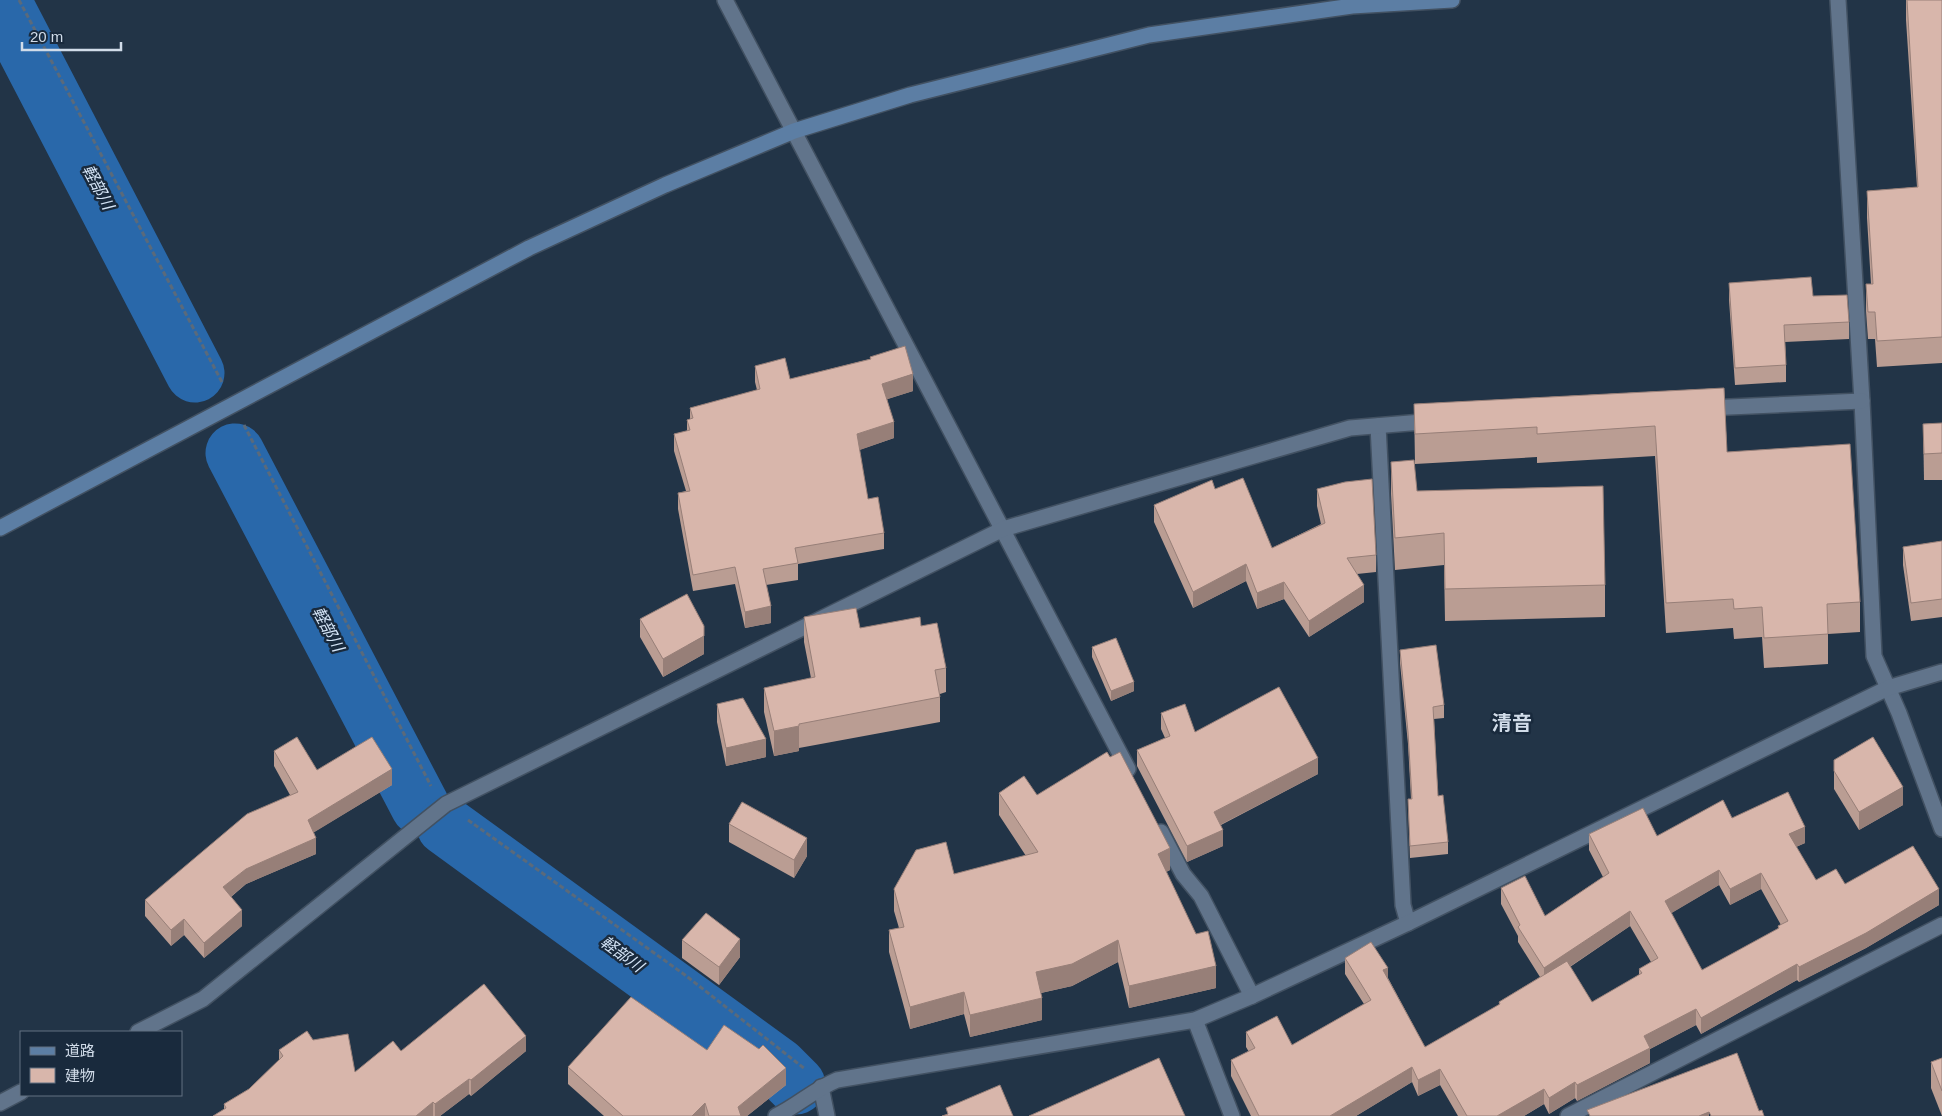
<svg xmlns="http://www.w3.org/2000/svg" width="1942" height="1116" font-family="Helvetica,'Noto Sans JP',sans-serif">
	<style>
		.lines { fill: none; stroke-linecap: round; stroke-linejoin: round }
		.river { stroke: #2968aa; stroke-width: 59 }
		.street-casing { stroke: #425162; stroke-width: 18 }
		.secondary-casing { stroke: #425162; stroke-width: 18 }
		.path { stroke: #5a6a7b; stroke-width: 3; stroke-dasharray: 5 2.5; stroke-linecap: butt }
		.street { stroke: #61748b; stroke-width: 15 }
		.secondary { stroke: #5c7ea4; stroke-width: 15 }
		.wall { fill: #ba9d93; fill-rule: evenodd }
		.shaded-wall { fill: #977f78 }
		.building { fill: #d8b6ab; stroke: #977f78; fill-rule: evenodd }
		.labels { text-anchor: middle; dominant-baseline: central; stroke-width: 5; stroke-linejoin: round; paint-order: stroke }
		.water-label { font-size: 16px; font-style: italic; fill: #d6e6f8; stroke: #192a3d }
		.district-label { font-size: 20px; font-weight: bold; fill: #d1dce9; stroke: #192a3d }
	</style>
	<rect width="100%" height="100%" fill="#223447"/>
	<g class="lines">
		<!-- river -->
		<g class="river">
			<path d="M1 0 195 373"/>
			<path d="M235 453 420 806"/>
			<path d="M446 826 778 1067 796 1085"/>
		</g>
		<defs>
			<g id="street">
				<path d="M725 0 1128 769"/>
				<path d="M1838 0 1862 401 1874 656 1899 713 1942 829"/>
				<path d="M1707 408 1862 401"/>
				<path d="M1378 426 1403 905 1408 923"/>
				<path d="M1161 832 1183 874 1201 896 1252 996"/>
				<path d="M1195 1020 1232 1116"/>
				<path d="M138 1032 203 999 446 804 1003 529 1350 428 1434 421"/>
				<path d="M821 1087 827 1116"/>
				<path d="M0 1103 21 1092"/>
				<path d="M776 1116C797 1106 815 1089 837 1080L1195 1020 1252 996 1408 923 1888 688 1942 672"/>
				<path d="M1568 1116 1942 925"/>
			</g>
			<path id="secondary" d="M0 528 529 248 665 185 794 131 910 95 1149 35 1352 6 1452 0"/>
		</defs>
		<!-- street casing -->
		<use href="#street" class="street-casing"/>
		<!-- secondary casing -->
		<use href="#secondary" class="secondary-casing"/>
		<!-- path -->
		<g class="path">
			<path d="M19 0 223 384"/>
			<path d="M244 425 431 786"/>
			<path d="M468 820 685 975 805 1069"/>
		</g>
		<!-- street -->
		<use href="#street" class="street"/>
		<!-- secondary -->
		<use href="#secondary" class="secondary"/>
	</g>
	<!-- wall -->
	<g class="wall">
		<path d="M1906 0H1942V363L1877 367 1875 339H1868L1866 311V284H1871L1867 218V191L1917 187 1906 20Z"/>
		<path d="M1729 283 1813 296 1849 322V339L1785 342 1786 365V382L1735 385 1729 300Z"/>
		<path d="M870 357 913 391 887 399 894 438 859 450 868 499 884 533V549L798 564V580L766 585 771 623 745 628 735 584 693 591 678 509V493L686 491 674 451V434L687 431V420L690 419V408L757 390 755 382V366L790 379 870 359Z"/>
		<path d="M1724 388 1727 452 1860 602V632L1828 634V664L1764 668 1762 637 1734 639 1733 628 1666 633 1655 456 1537 463V457L1415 464 1414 404Z"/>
		<path d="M1942 423V480H1924L1923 424Z"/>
		<path d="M1391 462 1417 491 1605 585V617L1445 621 1444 565 1395 570 1391 494Z"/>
		<path d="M1215 489 1272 548 1321 524 1317 506V489L1376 555V572L1357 574 1364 602 1309 637 1284 599 1257 609 1246 581 1193 608 1154 522V505Z"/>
		<path d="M1942 541V617L1911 621 1903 565V547Z"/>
		<path d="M804 617 860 628 921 626 946 668V692L940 694V722L799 748V751L774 756 764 712V688L811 678 804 642Z"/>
		<path d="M640 619 704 654 663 677 640 637Z"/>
		<path d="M1092 647 1134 691 1111 701 1092 657Z"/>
		<path d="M1400 650 1444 705V718L1434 719 1438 796 1448 842V854L1410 858 1408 799H1411L1408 744 1400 663Z"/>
		<path d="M717 704 766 757 726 766 717 722Z"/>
		<path d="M1161 713 1195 732 1318 774 1221 825 1223 846 1187 862 1137 766V750L1165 738 1161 729Z"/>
		<path d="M274 751 317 770 392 785 314 832 316 854 246 884 231 897 242 926 204 958 184 935 171 946 145 916V900L290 795 274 766Z"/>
		<path d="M1834 760 1903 805 1859 830 1834 789Z"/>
		<path d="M999 793 1037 795 1170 870 1166 872 1216 988 1129 1008 1118 962 1072 986 1041 993 1042 1020 970 1037 964 1014 910 1029 889 952V930L899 928 894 911V889L1026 856 999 815Z"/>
		<path d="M1732 818 1805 843 1796 847 1816 880 1845 884 1939 905 1866 948 1799 982 1797 980 1701 1034 1696 1025 1650 1049V1063L1577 1101 1575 1098 1549 1114 1544 1104 1524 1116H1458L1440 1085 1418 1096 1412 1082 1356 1116H1251L1231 1076V1060L1249 1052 1246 1047V1032L1292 1045 1364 1004 1345 974V958L1388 978 1425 1047 1499 1005V1002L1540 977 1518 942V936L1501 904V888L1545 916 1603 877 1589 850V834L1657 836ZM1719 885 1730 905 1761 889 1781 925 1778 926V929L1702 970 1671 913ZM1630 926 1651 962 1639 969V975L1592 1002 1570 967Z"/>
		<path d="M729 824 807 856 794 878 729 842Z"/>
		<path d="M682 940 740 957 719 985 682 958Z"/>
		<path d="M313 1040 355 1072 401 1051H526L471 1096 469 1094 440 1116H213L224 1110V1104L249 1089 279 1060V1050Z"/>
		<path d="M707 1050 786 1085 747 1116H604L568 1084V1067Z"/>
		<path d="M1942 1058V1116L1931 1088V1062Z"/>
	</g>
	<!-- shaded-wall -->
	<g class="shaded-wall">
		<path d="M913 374V391L882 401V384Z"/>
		<path d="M894 422V438L857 451V434Z"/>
		<path d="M1246 564V581L1193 608V592Z"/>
		<path d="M1284 582V599L1257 609V593Z"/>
		<path d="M1364 585V602L1309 637V621Z"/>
		<path d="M771 606V623L745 628V612Z"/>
		<path d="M704 636V654L663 677V659Z"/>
		<path d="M1134 682V691L1111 701V691Z"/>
		<path d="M799 726V751L774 756V731Z"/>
		<path d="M766 739V757L726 766V748Z"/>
		<path d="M1318 758V774L1214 828V812Z"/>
		<path d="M392 769V785L308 836V820Z"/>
		<path d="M1903 787V805L1859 830V812Z"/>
		<path d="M1805 827V843L1789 850V834Z"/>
		<path d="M1223 830V846L1187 862V846Z"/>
		<path d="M316 838V854L246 884 223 903V887L246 869Z"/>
		<path d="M807 838V856L794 878V860Z"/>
		<path d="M1170 848V870L1158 876V854Z"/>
		<path d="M1719 870V885L1665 917V901Z"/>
		<path d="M1761 873V889L1730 905V889Z"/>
		<path d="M1939 889V905L1866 948 1799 982V967Z"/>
		<path d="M242 910V926L204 958V943Z"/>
		<path d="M1630 911V926L1544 984V968Z"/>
		<path d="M184 919V935L171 946V930Z"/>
		<path d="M740 939V957L719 985V967Z"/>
		<path d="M1118 940V962L1072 986 1036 994V972Z"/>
		<path d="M1797 964V980L1701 1034V1018Z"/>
		<path d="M1216 966V988L1129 1008V986Z"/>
		<path d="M1388 968V984L1383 970Z"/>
		<path d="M964 992V1014L910 1029V1007Z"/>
		<path d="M1042 998V1020L970 1037V1015Z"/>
		<path d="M1696 1009V1025L1650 1049V1063L1577 1101V1085L1644 1036Z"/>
		<path d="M526 1036V1051L471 1096V1080Z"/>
		<path d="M1412 1067V1082L1356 1116H1330Z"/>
		<path d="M786 1068V1085L747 1116H738V1107Z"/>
		<path d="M1440 1069V1085L1418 1096V1080Z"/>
		<path d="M469 1079V1094L440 1116H435V1104Z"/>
		<path d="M1575 1082V1098L1549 1114V1098Z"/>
		<path d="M1544 1089V1104L1524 1116H1497Z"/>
		<path d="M433 1102V1116H416Z"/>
		<path d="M705 1103V1116H692Z"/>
		<path d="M1709 1112V1116H1699Z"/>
	</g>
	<!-- building -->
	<g class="building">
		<path d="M1907 0H1942V337L1877 341 1875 312H1868L1866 284H1873L1867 191 1918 187Z"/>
		<path d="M1811 277 1813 296 1847 295 1849 322 1784 325 1786 365 1735 368 1729 283Z"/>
		<path d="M905 346 913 374 882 384 894 422 857 434 868 499 878 497 884 533 795 548 798 563 763 569 771 606 745 612 735 567 693 575 678 493 690 491 674 434 690 430 687 420 693 418 690 408 760 389 755 366 785 358 790 379 871 359 870 357Z"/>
		<path d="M1724 388 1727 452 1850 444 1860 602 1827 604 1828 634 1764 638 1762 607 1734 609 1733 599 1666 603 1655 426 1537 434V427L1415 434 1414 404Z"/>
		<path d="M1942 423V453L1924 454 1923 424Z"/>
		<path d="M1414 460 1417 491 1603 486 1605 585 1445 589 1444 533 1395 538 1391 462Z"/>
		<path d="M1243 478 1272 548 1325 523 1317 489 1345 482 1372 479 1376 555 1347 558 1364 585 1309 621 1284 582 1257 593 1246 564 1193 592 1154 505 1212 480 1215 489Z"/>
		<path d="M1942 541V599L1911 603 1903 547Z"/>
		<path d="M687 594 704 626V636L663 659 640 619Z"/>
		<path d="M856 608 860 628 920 617 921 626 937 623 946 668 935 670 940 697 799 724V726L774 731 764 688 815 677 804 617Z"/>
		<path d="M1116 638 1134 682 1111 691 1092 647Z"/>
		<path d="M1436 645 1444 705 1433 707 1438 796 1443 795 1448 842 1410 846 1408 799H1412L1408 732 1400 650Z"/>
		<path d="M1279 687 1318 758 1214 812 1223 830 1187 846 1137 750 1170 736 1161 713 1185 704 1195 732Z"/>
		<path d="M743 698 766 739 726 748 717 704Z"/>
		<path d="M297 737 317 770 372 737 392 769 308 820 316 838 246 869 223 887 242 910 204 943 184 919 171 930 145 900 247 814 298 792 274 751Z"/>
		<path d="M1873 737 1903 787 1859 812 1834 771V760Z"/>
		<path d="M1107 752 1110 757 1120 752 1170 848 1158 854 1196 934 1208 931 1216 966 1129 986 1118 940 1072 964 1036 972 1042 998 970 1015 964 992 910 1007 889 930 904 927 894 889 916 850 946 842 954 874 1038 852 999 793 1024 776 1037 795Z"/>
		<path d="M1788 792 1805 827 1789 834 1816 880 1836 869 1845 884 1913 846 1939 889 1866 933 1799 967 1797 964 1701 1018 1696 1009 1644 1036 1650 1048 1648 1049 1577 1085 1575 1082 1549 1098 1544 1089 1497 1116H1467L1440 1069 1418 1080 1412 1067 1330 1116H1259L1231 1060 1255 1048 1246 1032 1277 1016 1292 1045 1371 1000 1345 958 1371 942 1388 968 1383 970 1425 1047 1500 1004 1499 1002 1567 961 1592 1002 1642 973 1639 969 1658 958 1630 911 1544 968 1518 927 1520 925 1501 888 1525 876 1545 916 1609 873 1589 834 1643 808 1657 836 1723 800 1732 818ZM1719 870 1730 889 1761 873 1788 921 1778 926 1779 928 1702 970 1665 901Z"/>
		<path d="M742 802 807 838 794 860 729 824Z"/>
		<path d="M706 913 740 939 719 967 682 940Z"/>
		<path d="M484 984 526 1036 471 1080 469 1079 435 1104 433 1102 416 1116H213L226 1108 224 1104 249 1089 283 1056 279 1050 307 1031 313 1040 348 1034 355 1072 393 1041 401 1051Z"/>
		<path d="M631 997 707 1050 724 1025 759 1049 763 1045 786 1068 738 1107 741 1116H709L705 1103 692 1116H623L568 1067Z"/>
		<path d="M1737 1053 1759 1111 1762 1110 1764 1116H1711L1709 1112 1699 1116H1590L1587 1110Z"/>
		<path d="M1159 1058 1185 1116H1029Z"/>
		<path d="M1942 1058V1091L1931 1062Z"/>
		<path d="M1000 1085 1013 1116H942L948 1114 946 1108Z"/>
	</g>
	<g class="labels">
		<!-- water labels -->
		<g class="water-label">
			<text transform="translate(98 187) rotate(62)">軽部川</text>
			<text transform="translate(328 629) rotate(62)">軽部川</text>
			<text transform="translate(622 954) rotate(36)">軽部川</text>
		</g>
		<!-- district labels -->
		<g class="district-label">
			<text x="1512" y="723">清音</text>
		</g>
	</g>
	<!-- legend -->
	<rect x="20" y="1031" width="162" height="65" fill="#192a3d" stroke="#637182"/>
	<rect x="30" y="1047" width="25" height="8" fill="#5c7ea4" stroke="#637182"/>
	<text x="65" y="1056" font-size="15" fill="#d1dce9">道路</text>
	<rect x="30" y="1068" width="25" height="15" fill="#d8b6ab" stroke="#637182"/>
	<text x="65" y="1081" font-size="15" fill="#d1dce9">建物</text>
	<!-- scale -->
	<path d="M22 42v8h99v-8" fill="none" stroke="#d1dce9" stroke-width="2.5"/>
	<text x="30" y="42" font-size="15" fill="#d1dce9" stroke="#192a3d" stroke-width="4" paint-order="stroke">20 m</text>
</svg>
